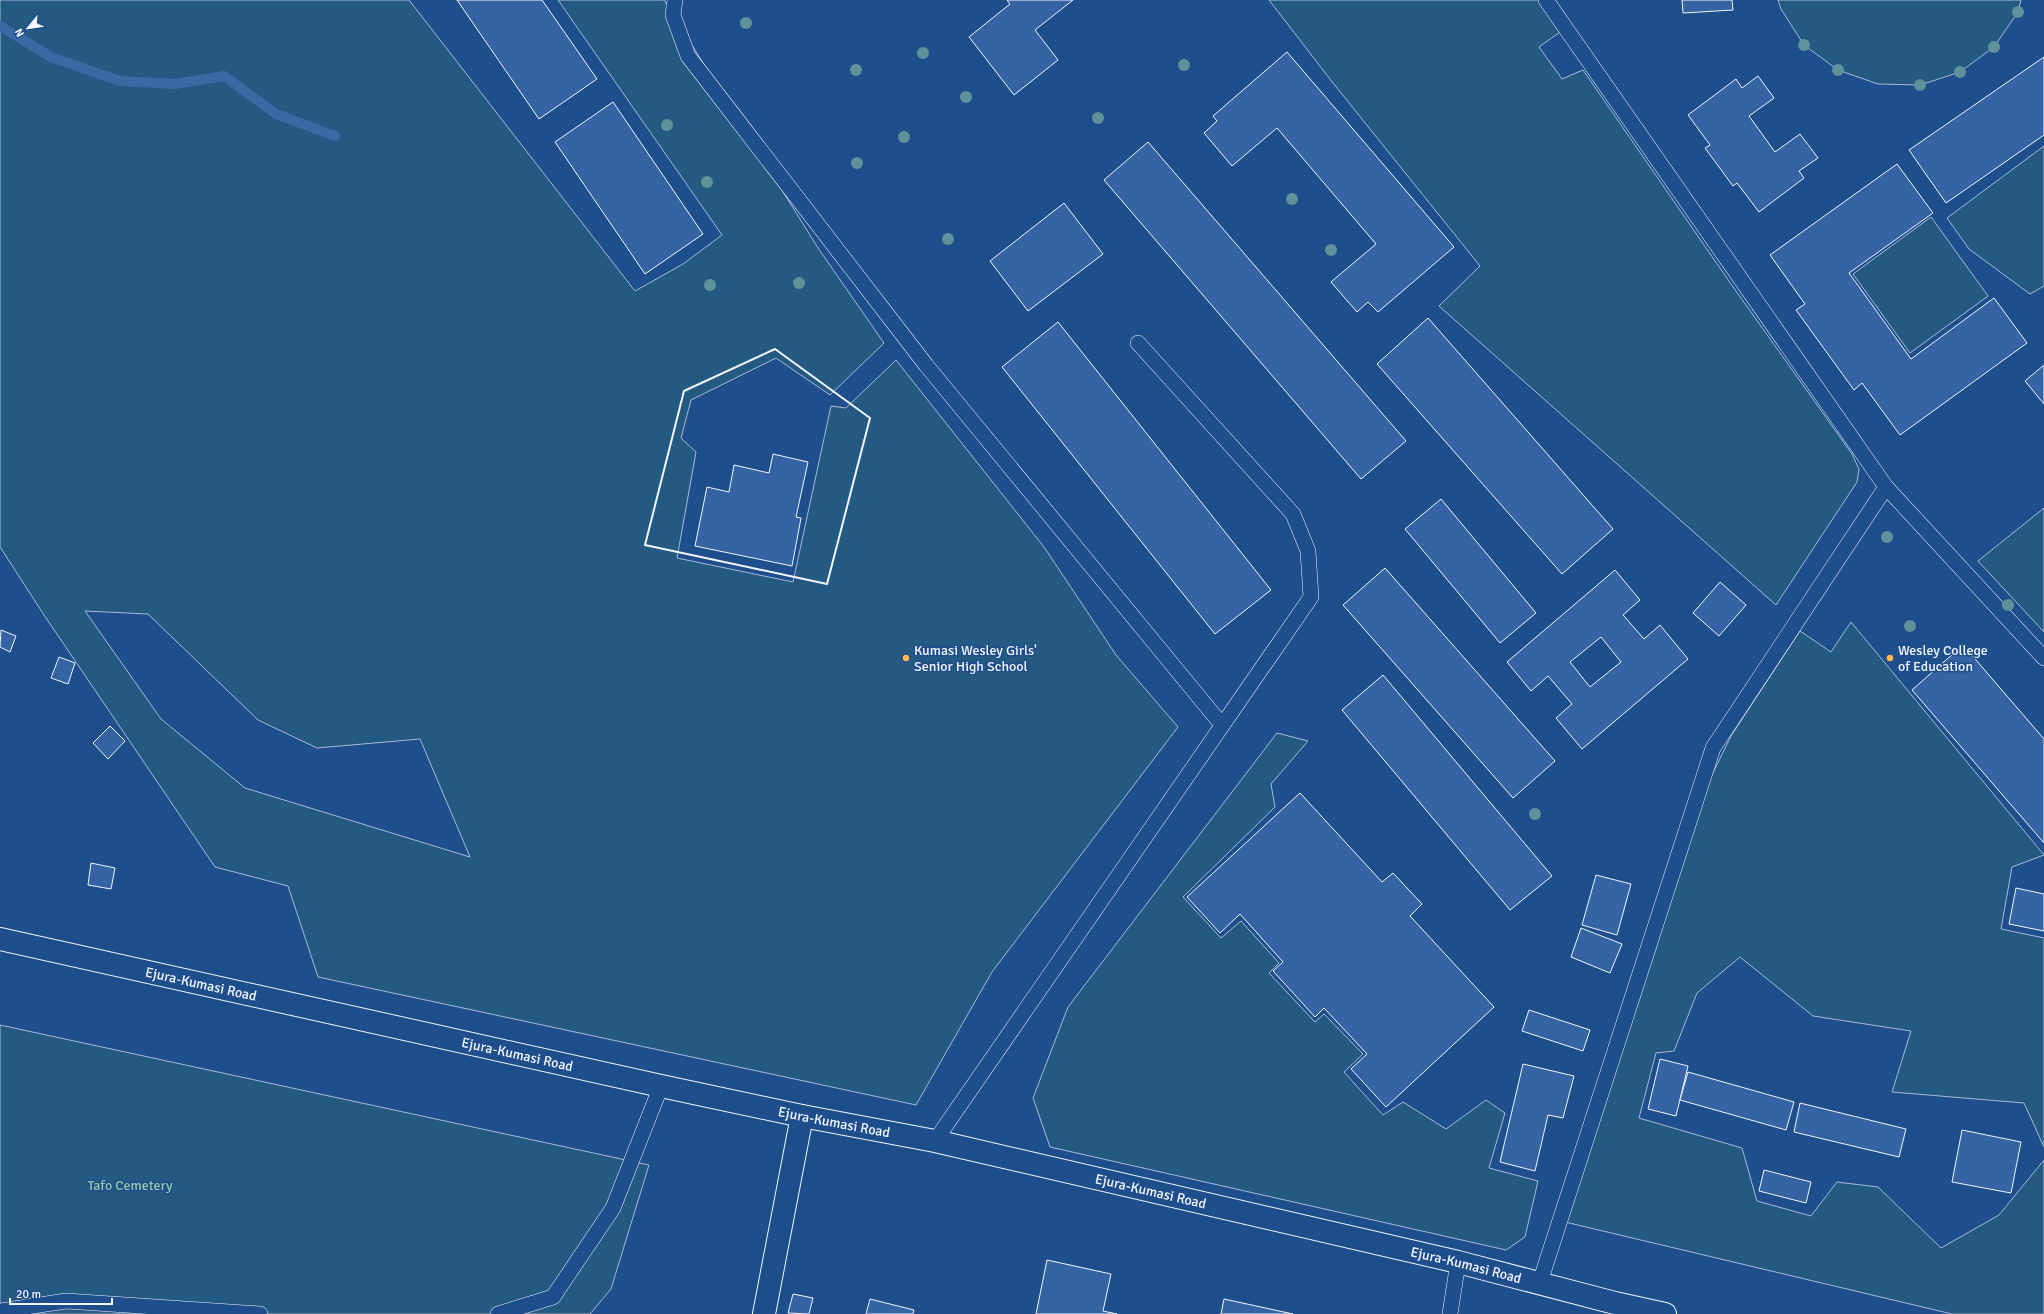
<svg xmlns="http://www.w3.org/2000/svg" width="2044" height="1314" font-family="Signika,sans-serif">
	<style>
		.green { fill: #245a82; stroke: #a8bbd7; fill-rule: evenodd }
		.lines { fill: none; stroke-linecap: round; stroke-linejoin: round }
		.stream { stroke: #3b69a3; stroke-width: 10 }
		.building { fill: #3563a3; stroke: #f2f6ff; fill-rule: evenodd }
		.service-casing { stroke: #f2f6ff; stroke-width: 16 }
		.minor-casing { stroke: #f2f6ff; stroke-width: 24 }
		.primary-casing { stroke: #f2f6ff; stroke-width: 24 }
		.service { stroke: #1f4e8c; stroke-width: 15 }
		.minor { stroke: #1f4e8c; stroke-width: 22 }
		.primary { stroke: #1f4e8c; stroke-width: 22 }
		.wall { stroke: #f2f6ff; stroke-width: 2 }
		.tree { fill: #61919a }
		.poi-dot { fill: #ffb74d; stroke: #1f4e8c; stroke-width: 1.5 }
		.labels { text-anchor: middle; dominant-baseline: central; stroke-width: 3; stroke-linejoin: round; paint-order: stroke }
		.poi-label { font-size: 14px; fill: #f2f6ff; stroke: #1f4e8c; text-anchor: start }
		.street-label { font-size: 14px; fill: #f2f6ff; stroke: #1f4e8c }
		.park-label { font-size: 14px; fill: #97c8a6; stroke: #1f4e8c }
	</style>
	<rect width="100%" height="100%" fill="#1f4e8c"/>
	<!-- green -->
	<g class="green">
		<path d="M0 0H409L635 291 683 264 722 235 558 0H664L818 248 884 343 830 395 776 358 691 400 681 438 696 452 677 558 793 582 831 406 846 408 896 360 1044 547 1116 655 1178 727 992 972 916 1105 318 977 288 886 215 867 44 615 0 547ZM85 611 148 614 258 720 317 748 420 739 470 857 245 788 161 719Z"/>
		<path d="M1269 0H1539L1560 32 1539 47 1562 79 1583 70 1731 284 1852 454 1859 469 1857 482 1776 605 1439 306 1480 266 1333 83Z"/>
		<path d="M1778 0H2021L2018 12 1994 47 1960 72 1920 85 1878 84 1838 70 1804 45 1781 9Z"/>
		<path d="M2044 146V286L2030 294 1969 249 1947 218Z"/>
		<path d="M1931 217 1988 296 1910 353 1853 274Z"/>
		<path d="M2044 508V632L1978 561Z"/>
		<path d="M1851 622 2044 855 2012 867 2001 929 2044 938V1147L2024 1103 1892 1092 1911 1031 1813 1016 1740 957 1697 993 1674 1051 1656 1053 1639 1118 1742 1148 1757 1201 1811 1216 1837 1182 1878 1187 1941 1248 1999 1215 2044 1160V1314H1952L1565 1222 1709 781 1731 736 1800 631 1831 652Z"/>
		<path d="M1277 733 1308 741 1271 784 1275 807 1183 897 1221 938 1241 921 1279 963 1269 973 1315 1022 1324 1014 1363 1054 1344 1072 1383 1115 1403 1102 1446 1129 1486 1100 1505 1113 1489 1168 1538 1181 1525 1237 1506 1250 1050 1147 1033 1098 1068 1007Z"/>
		<path d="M0 1025 649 1165 611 1289 590 1314H0Z"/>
	</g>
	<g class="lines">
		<!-- stream -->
		<path class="stream" d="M0 26 51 57 120 81 175 84 224 76 276 114 335 136"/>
	</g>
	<!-- building -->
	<g class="building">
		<path d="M457 0H542L597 79 539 119Z"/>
		<path d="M1007 0H1073L1035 30 1058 60 1014 95 969 37 1010 4Z"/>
		<path d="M1682 0H1732L1733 10 1683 13Z"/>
		<path d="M1287 52 1454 247 1378 312 1368 302 1357 312 1331 282 1376 244 1277 128 1232 166 1204 133 1217 121 1213 116Z"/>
		<path d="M2044 57V135L1946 203 1909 150Z"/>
		<path d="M1758 76 1774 98 1749 116 1775 152 1800 134 1818 158 1799 171 1804 178 1759 212 1737 183 1733 186 1705 148 1710 145 1688 115 1736 79 1742 88Z"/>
		<path d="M613 102 703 234 645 274 555 142Z"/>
		<path d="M1148 142 1406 441 1361 479 1104 180Z"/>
		<path d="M1897 164 1933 213 1849 273 1911 359 1994 298 2027 343 1900 435 1862 383 1854 390 1796 310 1805 304 1770 255Z"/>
		<path d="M1064 203 1103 254 1028 311 990 261Z"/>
		<path d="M1428 318 1613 529 1562 574 1377 364Z"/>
		<path d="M1058 322 1271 590 1215 634 1002 367Z"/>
		<path d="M2044 365V404L2025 381Z"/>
		<path d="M773 454 808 462 796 517 801 518 792 566 695 546 707 487 729 492 734 465 769 473Z"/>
		<path d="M1441 499 1536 613 1500 643 1405 529Z"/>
		<path d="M1385 568 1555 761 1513 798 1343 605Z"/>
		<path d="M1615 570 1640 600 1623 615 1644 639 1660 625 1688 659 1582 749 1556 718 1572 704 1548 676 1531 691 1507 662ZM1601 637 1621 662 1590 687 1570 662Z"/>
		<path d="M1720 582 1746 605 1719 636 1693 613Z"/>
		<path d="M1 630 16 636 10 652 0 647Z"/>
		<path d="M1963 645 2044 739V843L1912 690Z"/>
		<path d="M59 657 75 663 68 684 51 678Z"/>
		<path d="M1383 675 1552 876 1510 910 1342 710Z"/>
		<path d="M110 726 125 741 108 759 93 743Z"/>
		<path d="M1300 793 1382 882 1393 873 1422 904 1410 916 1494 1007 1386 1107 1351 1069 1367 1054 1324 1008 1315 1017 1273 971 1283 962 1240 914 1220 933 1187 897Z"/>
		<path d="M91 863 115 868 111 889 88 885Z"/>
		<path d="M1596 875 1631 884 1617 935 1582 925Z"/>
		<path d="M2016 888 2044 894V931L2009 924Z"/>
		<path d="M1581 928 1622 944 1610 973 1571 957Z"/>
		<path d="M1529 1010 1590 1030 1583 1051 1522 1031Z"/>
		<path d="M1660 1059 1688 1066 1676 1116 1648 1109Z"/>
		<path d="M1523 1064 1574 1076 1563 1118 1548 1115 1535 1171 1500 1162Z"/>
		<path d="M1688 1072 1794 1102 1786 1130 1680 1100Z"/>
		<path d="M1800 1103 1906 1129 1899 1157 1794 1132Z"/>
		<path d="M1962 1130 2021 1142 2011 1193 1952 1182Z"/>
		<path d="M1764 1170 1811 1182 1806 1203 1759 1191Z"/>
		<path d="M1047 1260 1111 1274 1103 1311 1117 1314H1036Z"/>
		<path d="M793 1294 813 1298 809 1314 788 1313Z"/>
		<path d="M870 1299 914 1310 913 1314H866Z"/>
		<path d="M1224 1299 1293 1314H1221Z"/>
	</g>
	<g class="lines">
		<defs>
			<g id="service">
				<path d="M675 0 673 15 688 56 926 365 1222 725"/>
				<path d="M1546 0 1886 487 2044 658"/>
				<path d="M935 1141 1311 597 1308 551 1293 514 1138 343"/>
				<path d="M1540 1282 1713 748 1886 487"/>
				<path d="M0 1311 66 1301 260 1314"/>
				<path d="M498 1314 553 1297 613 1208 661 1086"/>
				<path d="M1450 1314 1458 1262"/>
			</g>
			<path id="minor" d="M764 1314 802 1116"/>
			<g id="primary">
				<path id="s1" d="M0 939 661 1086 802 1116 935 1141 1458 1262 1615 1303 1665 1314"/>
			</g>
		</defs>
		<!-- service casing -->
		<use href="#service" class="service-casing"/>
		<!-- minor casing -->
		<use href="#minor" class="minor-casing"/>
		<!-- primary casing -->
		<use href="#primary" class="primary-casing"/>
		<!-- service -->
		<use href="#service" class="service"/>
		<!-- minor -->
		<use href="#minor" class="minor"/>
		<!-- primary -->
		<use href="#primary" class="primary"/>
		<!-- wall -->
		<path class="wall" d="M775 349 870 418 827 584 645 545 684 391Z"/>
	</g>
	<!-- trees -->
	<g class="tree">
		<circle cx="2018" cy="12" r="6"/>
		<circle cx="746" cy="23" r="6"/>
		<circle cx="1804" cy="45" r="6"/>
		<circle cx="1994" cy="47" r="6"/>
		<circle cx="923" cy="53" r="6"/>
		<circle cx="1184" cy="65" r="6"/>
		<circle cx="856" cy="70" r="6"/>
		<circle cx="1838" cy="70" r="6"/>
		<circle cx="1960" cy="72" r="6"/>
		<circle cx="1920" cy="85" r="6"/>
		<circle cx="966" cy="97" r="6"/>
		<circle cx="1098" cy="118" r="6"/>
		<circle cx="667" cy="125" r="6"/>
		<circle cx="904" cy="137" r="6"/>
		<circle cx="857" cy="163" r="6"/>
		<circle cx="707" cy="182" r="6"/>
		<circle cx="1292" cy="199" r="6"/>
		<circle cx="948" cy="239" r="6"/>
		<circle cx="1331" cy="250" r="6"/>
		<circle cx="799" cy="283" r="6"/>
		<circle cx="710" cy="285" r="6"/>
		<circle cx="1887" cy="537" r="6"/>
		<circle cx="2008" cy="605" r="6"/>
		<circle cx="1910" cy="626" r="6"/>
		<circle cx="1535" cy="814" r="6"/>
	</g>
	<!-- markers -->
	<g class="poi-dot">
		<circle cx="906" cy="658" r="4"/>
		<circle cx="1890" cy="658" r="4"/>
	</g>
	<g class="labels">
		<!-- poi labels -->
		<g class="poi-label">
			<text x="914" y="650">Kumasi Wesley Girls'<tspan x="914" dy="16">Senior High School</tspan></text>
			<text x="1898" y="650">Wesley College<tspan x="1898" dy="16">of Education</tspan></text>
		</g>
		<!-- street labels -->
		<g class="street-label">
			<text stroke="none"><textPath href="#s1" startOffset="206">Ejura-Kumasi Road</textPath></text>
			<text stroke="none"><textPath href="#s1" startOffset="530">Ejura-Kumasi Road</textPath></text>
			<text stroke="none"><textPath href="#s1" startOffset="854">Ejura-Kumasi Road</textPath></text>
			<text stroke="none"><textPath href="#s1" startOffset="1178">Ejura-Kumasi Road</textPath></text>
			<text stroke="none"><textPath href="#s1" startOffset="1502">Ejura-Kumasi Road</textPath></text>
		</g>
		<!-- park labels -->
		<g class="park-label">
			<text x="130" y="1185">Tafo Cemetery</text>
		</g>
	</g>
	<!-- north arrow -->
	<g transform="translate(28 28) rotate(241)" stroke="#1f4e8c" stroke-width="3" paint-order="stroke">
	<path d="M0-3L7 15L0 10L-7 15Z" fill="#f2f6ff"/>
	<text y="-6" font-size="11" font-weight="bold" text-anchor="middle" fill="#f2f6ff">N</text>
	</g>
	<!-- scale -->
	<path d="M10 1298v6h102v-6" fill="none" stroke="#f2f6ff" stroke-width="2"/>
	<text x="16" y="1298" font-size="12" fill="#f2f6ff" stroke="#1f4e8c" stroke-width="3" paint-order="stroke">20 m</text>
</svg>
